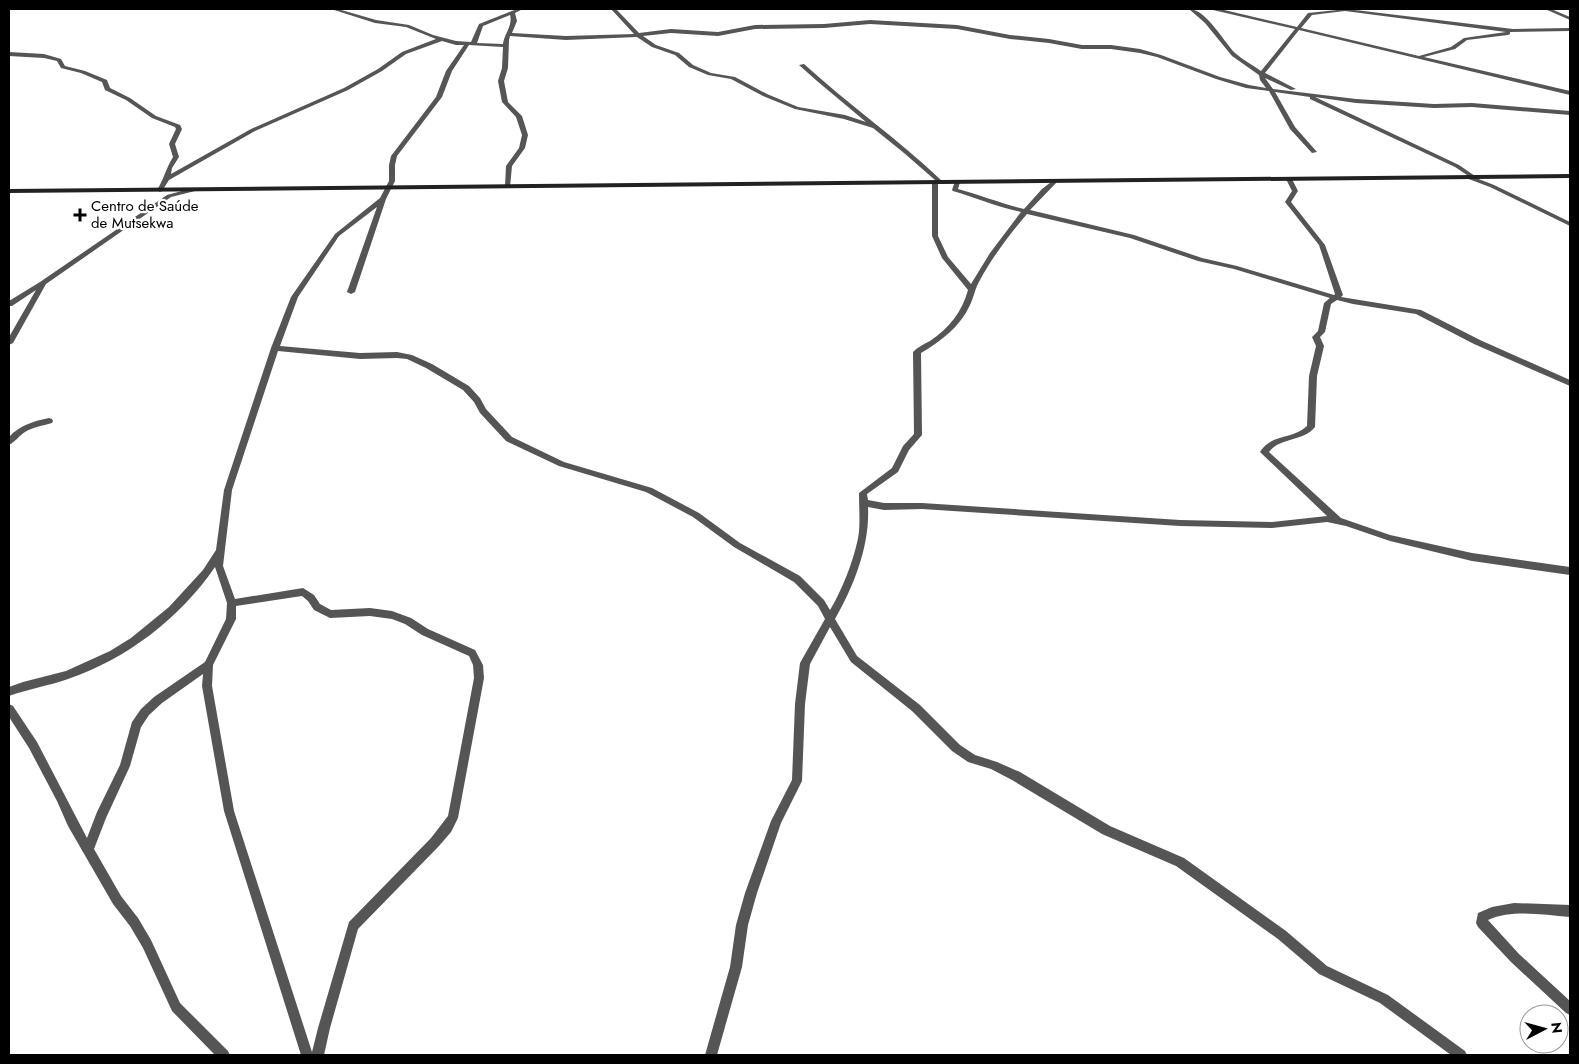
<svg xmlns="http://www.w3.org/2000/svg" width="1579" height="1064" font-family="Jost,sans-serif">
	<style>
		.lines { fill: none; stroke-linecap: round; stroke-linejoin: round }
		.street { fill: #555; fill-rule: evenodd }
		.secondary { fill: #222; fill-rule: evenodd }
		.poi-dot { fill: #000; stroke: #fff; stroke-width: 2 }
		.labels { text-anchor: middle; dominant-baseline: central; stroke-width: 4.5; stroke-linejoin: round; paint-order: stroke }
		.far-poi-label { font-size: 15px; fill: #000; stroke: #fff; text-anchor: start }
	</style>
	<rect width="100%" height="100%" fill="#fff"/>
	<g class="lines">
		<!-- street -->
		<g class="street">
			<path d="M331 9H338L376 20 409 25 433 35 456 41 471 42 479 24 517 9H523L515 13 517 21 512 33 566 36 634 34 611 9H616L639 33 671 29 718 32 755 25 824 24 870 20 957 25 1010 35 1049 39 1082 45H1111L1140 49 1161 55 1220 77 1249 85 1266 88 1260 80 1259 75 1232 56 1205 23 1189 9C1206 9 1224 42 1235 53 1243 60 1253 65 1261 71L1295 29 1213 10V9H1220L1297 27 1308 13 1347 9 1513 29 1570 28V31L1510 32V34L1508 35 1467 40 1455 49 1424 57 1570 91V95L1299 30 1265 73 1296 89 1291 90 1265 78 1273 89 1356 99 1434 104 1472 103 1570 111V115L1472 107 1434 108 1356 103 1315 97 1459 165 1475 176 1476 178 1494 185 1570 222V226L1490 187 1466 178 1465 177 1467 175 1455 167 1310 99V97L1275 92 1295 127 1317 152 1312 153 1290 129 1269 91 1246 88 1216 79 1157 57 1140 53 1111 49H1082L1049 43 1010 39 957 29 870 24 824 28 755 29 718 36 671 33 643 36 656 45 679 53 693 65 711 73 735 77 767 94 798 107 845 115 866 122 817 81 799 65 804 64C849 105 898 139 942 181V183H938V236L948 257 971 284 990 253 1021 212C998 207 976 198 953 191L952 190 955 181 960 182 958 189C981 195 1002 204 1024 209L1042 189 1055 179 1057 180V182L1030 210 1134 235 1202 258 1237 266 1334 295 1335 294 1319 245 1285 202 1292 191 1286 179 1289 177 1292 179 1298 191 1291 202 1325 245 1343 295 1341 297 1421 310 1480 340 1570 380V386L1474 344 1416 314 1353 304 1337 300 1331 304 1325 332 1320 337 1324 346 1317 376 1315 427C1303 442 1280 437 1269 452L1341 518 1390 535 1472 553 1570 567V575L1472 561 1390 541 1346 526 1327 522 1272 528 1180 526 922 509 884 510 868 507C870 545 854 586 835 619L857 656 920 705 960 745 975 755 997 762 1020 772 1110 826 1184 858 1286 931 1327 966 1388 995 1465 1051 1467 1055H1451L1380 1003 1319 974 1278 939 1176 866 1102 834 1012 780 991 769 968 762 952 751 912 711 851 662 830 627 810 664 805 704 802 781 781 823 757 893 748 925 742 967 717 1055H705L730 967 736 925 745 893 771 821 792 780 795 704 800 663 825 619 818 606 794 582 734 547 693 517 646 492 559 466 506 441 480 413 474 402 463 390 426 368 407 359 397 358 360 359 278 351 232 490 223 566 235 599 303 588 314 595 320 604 331 610 370 608 392 611 411 618 428 629 475 650 483 665 484 678 458 818 451 832 439 846 358 929 330 1028 324 1055H301L224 811 202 686 203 674 162 703 149 715 141 727 130 766 106 818 94 849 121 896 138 918 151 940 180 1003 228 1051 230 1055H215L172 1011 143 948 130 926 113 904 68 826 57 801 29 748 9 717V704L13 706 37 742 87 838 97 812 120 765 132 722 141 709 154 697 205 662 226 619 227 603 215 567C180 618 127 659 68 679 48 686 28 689 9 696V687L23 682 66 671 110 651 131 638 169 607 203 570 216 550 224 490 271 348 291 297 335 234 380 198 389 181V165L391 156 436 97 446 71 464 45H456L442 41 406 54 382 71 348 90 255 131 169 180 162 191 160 192 157 190C164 179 166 168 173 157L169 144 176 129 175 127 152 118 126 100 105 90 102 82 81 73 61 68 57 61 44 58 9 56V52L44 54 61 59 65 66 85 71 107 80 110 88 130 98 156 116 180 125 182 129 175 144 179 157 172 168 171 174 251 129 344 88 378 69 402 52 436 39 406 27 375 23ZM1345 11 1506 32 1464 38 1451 47 1419 56 1301 28 1312 15ZM510 15C513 26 504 34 503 44L477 43 483 26ZM510 36 566 40 637 37 652 47 675 55 689 67 708 75 731 79 763 96 795 109 844 119 873 128 904 153 935 180 932 182V236L942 258 968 290C962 312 949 328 930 341 924 344 918 347 913 352L914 434 903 446 892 468 859 493C859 506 860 519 859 532 856 555 842 591 830 610L824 600 800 576 740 543 699 513 652 488 564 462 512 437 486 409 480 398 469 386 432 364 412 355 397 352 360 353 280 346 298 297 339 236 377 207 347 292 351 294 355 292 386 199 395 181V165L397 156 442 97 452 71 469 45 503 47 502 68 498 81 502 102 516 117 522 135 519 148 506 166 505 186 510 187 512 166 525 148 528 135 522 116 508 102 504 81 508 68 509 40ZM1027 214 1130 238 1198 261 1234 269 1330 298 1324 303 1318 331 1312 337 1316 346 1309 376 1307 426C1292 440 1272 433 1260 452L1327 516 1272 522 1180 520 922 503H884L868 500 867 494 898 472 909 450 922 435 921 353C941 341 960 327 970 305 974 297 975 288 980 280 993 256 1010 234 1027 214ZM302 596 308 601 314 610 330 618 370 616 392 619 405 624 422 635 469 656 473 665 474 678 448 816 431 838 349 922 318 1028 312 1052 234 811 212 686 213 665 236 619V606Z"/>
			<path d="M1545 9H1551L1570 17V20Z"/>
			<path d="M193 188 195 189V191L171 197 46 284 13 343 9 345V337L36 290 12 306H9V301L40 282 167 195Z"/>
			<path d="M49 418 52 419 53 421 52 423C42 426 33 427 25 432 19 436 15 442 9 445V437C20 425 34 421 49 418Z"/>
			<path d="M1514 903 1570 905V917C1543 915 1513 909 1488 920L1519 954 1570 1001V1015L1566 1013 1511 962 1478 927 1476 923 1478 913 1492 907Z"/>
		</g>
		<!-- secondary -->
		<path class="secondary" d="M1570 174V178L9 193V189Z"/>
	</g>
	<!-- markers -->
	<path class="poi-dot" d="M77.5 207.5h5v5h5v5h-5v5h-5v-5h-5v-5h5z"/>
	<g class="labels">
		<!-- far-poi labels -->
		<g class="far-poi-label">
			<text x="91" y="206">Centro de Saúde<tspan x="91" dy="17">de Mutsekwa</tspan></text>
		</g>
	</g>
	<!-- border -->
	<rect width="1579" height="1064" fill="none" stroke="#000000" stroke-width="20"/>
	<!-- north arrow -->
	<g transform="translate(1544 1029) rotate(84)"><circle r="24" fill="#ffffff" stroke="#999999"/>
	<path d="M0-4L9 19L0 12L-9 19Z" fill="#000000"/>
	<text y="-8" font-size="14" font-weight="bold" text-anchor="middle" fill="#000000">N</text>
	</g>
</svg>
